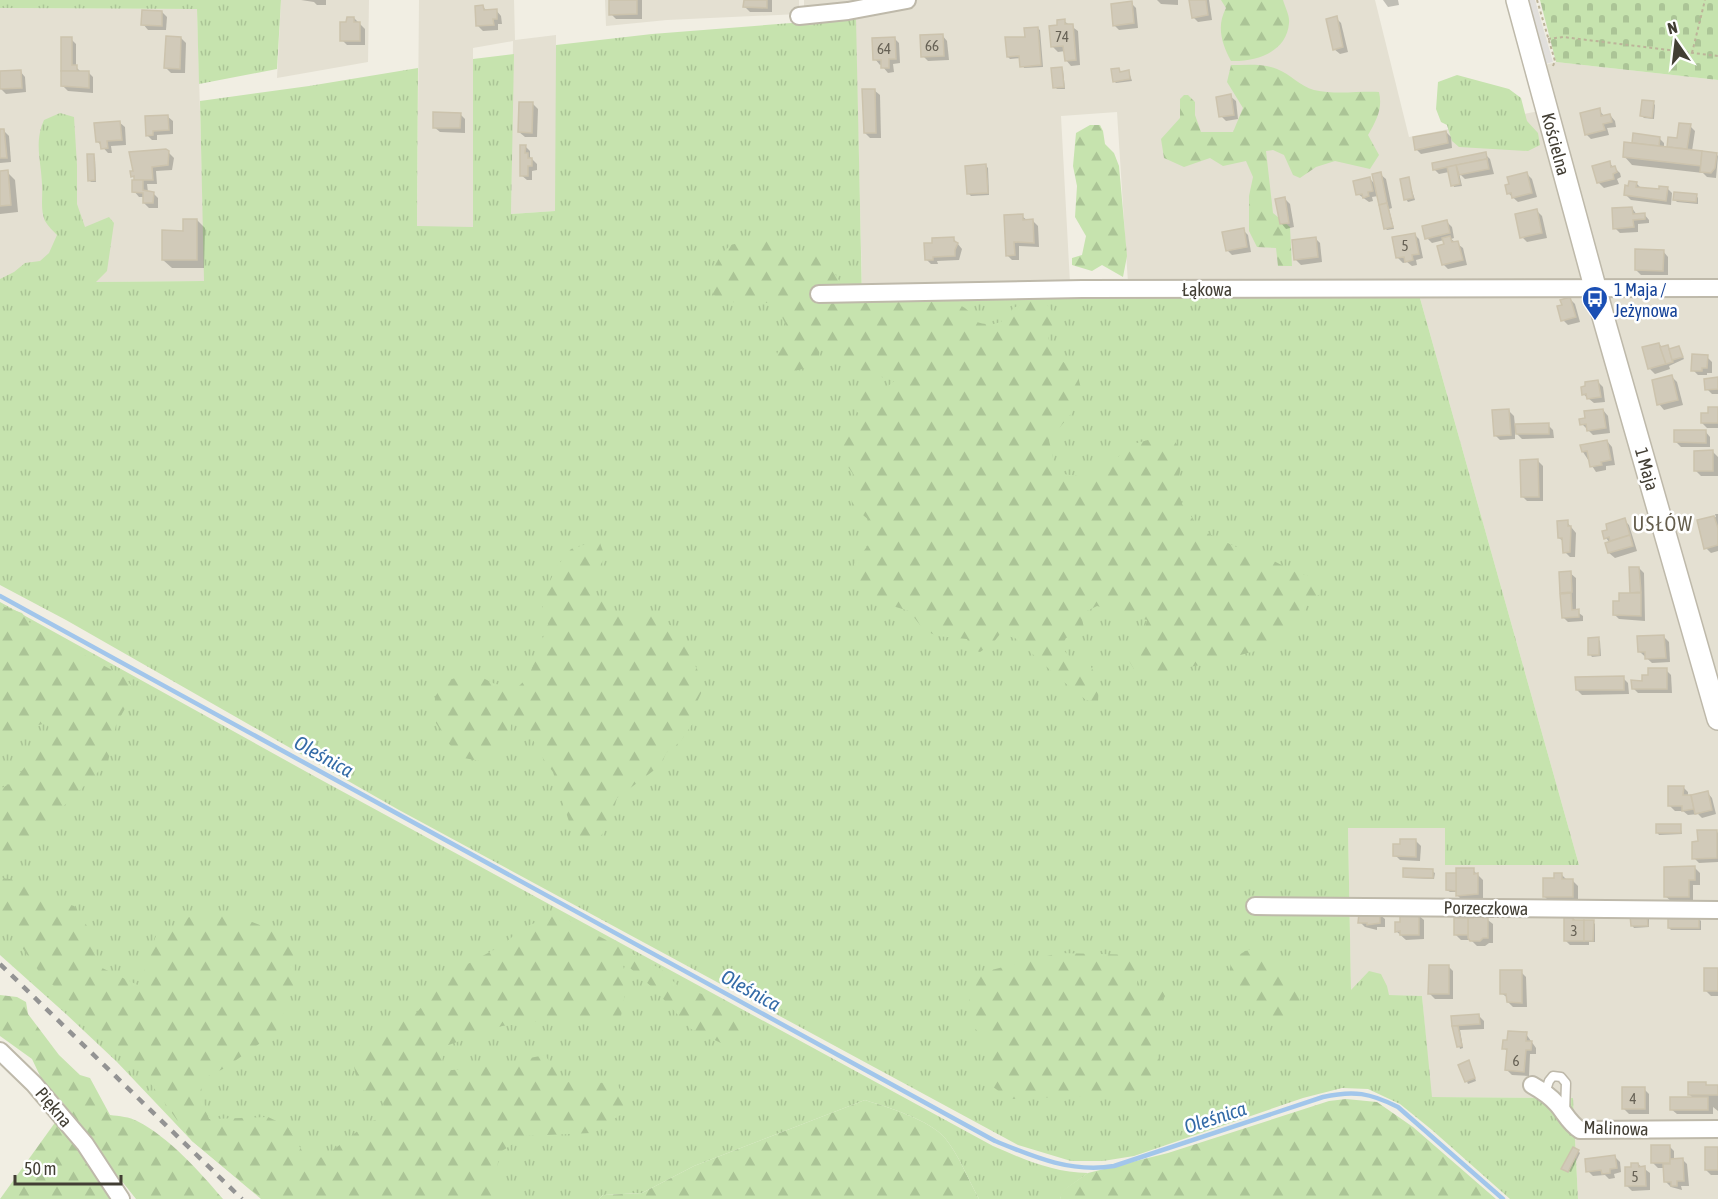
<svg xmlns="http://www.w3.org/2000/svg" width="1718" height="1199" font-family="'Asap Condensed',sans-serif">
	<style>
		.residential { fill: #e4e0d2 }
		.grass { fill: url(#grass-tufts) }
		.forest { fill: url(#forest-firs) }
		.cemetery { fill: url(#cemetery-stones) }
		.parking { fill: #e1dfdc }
		.shadow { fill: #0003 }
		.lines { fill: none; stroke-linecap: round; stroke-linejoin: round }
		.stream { stroke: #a2c6eb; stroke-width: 4.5 }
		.building { fill: #d1cab9; stroke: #ccc3ad; stroke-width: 1.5 }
		.service-casing { stroke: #beb9aa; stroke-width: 11 }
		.minor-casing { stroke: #beb9aa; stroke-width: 20 }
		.tertiary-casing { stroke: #beb9aa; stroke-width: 24 }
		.path { stroke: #bcb399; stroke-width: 2; stroke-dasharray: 3 3; stroke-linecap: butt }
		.service { stroke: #fff; stroke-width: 8 }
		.minor { stroke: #fff; stroke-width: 16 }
		.tertiary { stroke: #fff; stroke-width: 21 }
		.rail { stroke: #939393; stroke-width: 4.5; stroke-dasharray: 8 8; stroke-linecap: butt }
		.labels { text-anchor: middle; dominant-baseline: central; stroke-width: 5; stroke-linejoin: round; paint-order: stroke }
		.number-label { font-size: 15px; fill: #666155 }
		.street-label { font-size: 18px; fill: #423e34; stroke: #fff }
		.transit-label { font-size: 18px; fill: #164399; stroke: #fff; text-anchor: start }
		.neighbourhood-label { font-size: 20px; letter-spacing: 1.5px; fill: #645d4c; stroke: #fff }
		.water-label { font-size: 20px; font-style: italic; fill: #346ba7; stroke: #fff }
	</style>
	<defs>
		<pattern id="grass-tufts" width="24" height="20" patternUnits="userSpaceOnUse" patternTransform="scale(1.5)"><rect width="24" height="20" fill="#c6e3ae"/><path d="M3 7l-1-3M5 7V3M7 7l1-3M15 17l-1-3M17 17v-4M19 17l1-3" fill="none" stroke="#abc496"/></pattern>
		<pattern id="forest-firs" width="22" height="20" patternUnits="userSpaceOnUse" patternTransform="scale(1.5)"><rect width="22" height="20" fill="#c6e3ae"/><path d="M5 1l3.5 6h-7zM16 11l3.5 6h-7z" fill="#abc496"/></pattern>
		<pattern id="cemetery-stones" width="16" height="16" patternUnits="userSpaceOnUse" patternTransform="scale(1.5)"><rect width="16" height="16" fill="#c6e3ae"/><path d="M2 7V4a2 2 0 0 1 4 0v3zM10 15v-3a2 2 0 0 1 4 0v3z" fill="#abc496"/></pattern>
	</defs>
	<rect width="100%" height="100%" fill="#f1eee3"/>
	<!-- residential -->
	<g class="residential">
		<path d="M281 0H369L368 62 277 78Z"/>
		<path d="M419 0H514L515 40 556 35V211L511 214 513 41 473 48V227H417Z"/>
		<path d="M605 0H799V14L667 20 606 26Z"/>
		<path d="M804 0H1375L1409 137 1539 111 1582 281 1128 283 1117 112 1061 116 1070 283 862 285 855 8 804 13Z"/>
		<path d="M0 8 197 9 205 281 0 283Z"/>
		<path d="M1556 62 1718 80V286H1598L1541 66Z"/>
		<path d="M1718 290V1199H1578L1573 1098 1431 1097 1422 996 1351 995 1348 828H1445V864L1579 865 1418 291Z"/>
	</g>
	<!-- grass -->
	<g class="grass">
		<path d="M0 0H281L277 69 199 84 197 9 0 8Z"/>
		<path d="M856 18 862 299 1418 291 1579 865H1445V828H1348L1351 990 1369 971 1381 974 1387 986 1389 995 1422 996 1432 1097 1573 1098 1578 1199H1510L1432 1130 1400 1104 1368 1089 1342 1088 1303 1098 1134 1156 1103 1161H1071L1018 1145 399 810 66 620 0 585V279L14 272 25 263 40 261 49 253 57 235C53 231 48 226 45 221 40 209 43 197 42 184 41 160 34 143 44 120L60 113 74 117 77 165V204L85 227 109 217 114 223 107 271 96 282 204 281 200 101 309 86 418 68 417 226 473 227V59L514 54 511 214 555 211 556 45 652 34Z"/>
		<path d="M1457 75 1509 89 1521 98 1527 121 1538 133 1540 145 1528 151 1459 147 1452 141 1447 125 1441 122 1436 109 1438 82Z"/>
		<path d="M0 602 314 776 993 1146C1023 1159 1054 1173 1088 1173L1063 1191 1060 1199H979C968 1179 959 1155 945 1138 930 1120 887 1107 865 1100L694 1166 642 1193 603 1195 599 1199H261L192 1141 117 1062 66 1014 0 955Z"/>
	</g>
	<!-- forest -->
	<g class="forest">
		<path d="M1221 0H1283C1285 7 1290 16 1289 23 1287 52 1256 62 1231 61 1222 44 1216 27 1226 8Z"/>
		<path d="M1231 65C1246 65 1263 63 1277 69 1290 74 1300 86 1314 90 1336 95 1357 91 1379 92 1383 109 1376 121 1368 135L1379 155 1370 169 1335 161 1316 167 1300 178 1293 175 1284 155 1273 150 1266 151 1273 213 1290 227 1292 266H1278L1276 248 1257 247 1249 231V196L1253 177 1246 161 1223 166 1210 158 1184 167 1164 158 1161 139 1180 118V99L1184 95H1188L1195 102V115L1201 132H1233L1243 108 1227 82Z"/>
		<path d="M1090 125H1100L1103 131 1105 144 1114 153 1119 166 1127 256 1123 277 1102 265 1092 271 1072 265V258L1082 255 1086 236 1075 217 1077 186 1073 166 1076 133Z"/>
		<path d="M771 236 782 253 816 254 830 266 842 285 862 299 882 302 953 301 965 308 973 315 975 321C990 328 1007 324 1013 308L1032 300 1048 306 1058 319 1048 337 1054 355 1077 372 1082 393 1071 414 1049 440 1056 473 1085 477 1115 459 1137 443 1170 434 1183 454 1178 483 1182 504 1201 530 1234 546 1266 557 1293 571 1309 576 1322 583 1319 595 1307 599 1302 624 1267 648 1210 663 1159 673 1134 669 1126 656 1143 636 1147 620 1097 606 1081 614 1084 628 1066 638 1061 647 1069 656 1086 658 1099 681 1098 702 1086 700 1059 678 1015 638 1000 634 993 643 980 652 972 650 967 639 937 636 924 630 909 611 876 601 855 589 846 575 877 533 869 520 852 506 851 489 853 474 841 457 842 435 859 429 860 415 848 402 849 386 880 393 894 381 853 368 821 335 819 356 806 368 784 374 773 365 787 327 775 303 728 302 713 295 708 278 718 260 730 245Z"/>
		<path d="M599 540 605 557 595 574V593L611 611 624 616 639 611 656 617 675 628 697 669 704 687 697 702 693 723 680 742 666 753 661 765 617 798 610 823 593 847 573 834 553 772 539 753 527 726 513 715 508 741 485 762 464 758 450 745 434 720 435 697 445 681 473 673 495 684 518 687 529 676 548 624 542 610 547 587 558 565 571 549Z"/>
		<path d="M0 605 22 613 34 628 123 676 135 690 116 725 108 762 68 802 15 851H0V789L13 782 51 733 47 723 0 734Z"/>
		<path d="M0 878 20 880 48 898 74 906 89 929 100 967 144 988 145 964 156 936 189 917 231 914 273 930 295 951 294 986 276 1032 225 1068 200 1080 203 1100 209 1119 268 1117 287 1126 307 1159 324 1157 368 1123 384 1116 383 1101 358 1087 353 1061 362 1038 418 1011 449 974 501 946 522 929 555 913 661 969 678 986 705 995 728 1007 744 1028 745 1037 721 1043 691 1029 653 988 622 961 627 982 620 1022 560 1019 502 1026 443 1047 442 1071 483 1067 545 1055 563 1082 616 1083 632 1108 591 1133 525 1136 499 1153 496 1180 501 1199H265L255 1193 192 1141 136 1063 40 973 0 916Z"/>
		<path d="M1261 945 1279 963 1301 989 1300 1009 1287 1021 1269 1023 1251 995 1236 992C1221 962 1235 954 1261 945Z"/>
		<path d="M1059 953 1138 955 1137 988 1162 989 1165 996 1145 1024 1163 1070 1145 1094 1009 1099 992 1086 986 1036 972 1027 967 980 972 975Z"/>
		<path d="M0 995 17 997 26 1002 28 1014 59 1055 80 1075 90 1078 110 1115C119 1116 130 1117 137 1121 170 1138 199 1171 223 1199H136L74 1121 64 1104 41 1078 32 1059 0 1036Z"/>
		<path d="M1346 1099 1377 1102 1413 1127 1496 1199H1060L1062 1191 1088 1173 1168 1153 1329 1101Z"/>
		<path d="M865 1100C887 1107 930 1120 945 1138 959 1155 968 1179 979 1199H599L603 1195 642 1193 694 1166Z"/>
		<path d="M58 1120 115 1199H0L54 1124Z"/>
	</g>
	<!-- cemetery -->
	<path class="cemetery" d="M1540 0H1718V80L1556 62Z"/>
	<!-- parking -->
	<path class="parking" d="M1524 0H1535L1553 62 1542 65Z"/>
	<!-- shadow -->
	<g class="shadow">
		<path d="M301 0H326V5H317L314 2Z"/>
		<path d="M611 0H642V19H616L611 14Z"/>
		<path d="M745 0H772V12H750L745 7Z"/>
		<path d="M1157 0H1178V5L1161 4Z"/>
		<path d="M1190 0H1209L1212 20 1198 22 1193 17Z"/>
		<path d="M1383 0H1398L1399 5 1388 7Z"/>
		<path d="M1131 3 1136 8 1138 28 1119 30 1114 25Z"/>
		<path d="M483 7 487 11 496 10 501 16 502 24H498V30L483 31 478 26Z"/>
		<path d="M162 12 167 17 166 30H148L143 24Z"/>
		<path d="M354 18 365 29V45H347L342 40 348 24Z"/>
		<path d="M1336 18 1341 23 1348 52 1340 54 1334 49Z"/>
		<path d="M1064 21 1078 31 1080 65 1071 66 1066 60 1065 51 1058 52 1053 47 1059 27Z"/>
		<path d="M1037 28 1040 30 1043 67 1024 68 1021 58 1010 59 1008 57Z"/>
		<path d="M942 35 947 41 949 60 928 61 923 56Z"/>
		<path d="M181 38 186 43 185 73H171L166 68Z"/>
		<path d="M894 38 899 43 900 63 893 64 894 72 888 73 883 67V64L880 65 875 59Z"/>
		<path d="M71 39 76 44V67L81 72H88L93 77V93L68 91 63 86Z"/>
		<path d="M1061 68 1063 70 1065 89H1057L1055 87Z"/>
		<path d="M1119 70 1121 73 1129 72 1132 81 1116 83 1114 81Z"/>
		<path d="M20 71 25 77 26 92 6 94 1 89 0 73Z"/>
		<path d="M874 90 880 95 881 138H870L865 133Z"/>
		<path d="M1230 96 1236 101 1238 119 1226 121 1221 116Z"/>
		<path d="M1653 103 1655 105 1654 119 1644 118 1642 116Z"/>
		<path d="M533 104 538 109 537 137H525L519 132Z"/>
		<path d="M1599 110 1605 117 1610 115 1615 121 1616 127 1607 128 1609 135 1591 139 1586 134Z"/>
		<path d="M460 114 465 119V133L440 132 434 127Z"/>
		<path d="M167 116 173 121V134L157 135V140H152L147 135Z"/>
		<path d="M119 122 125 127 126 145 111 146 112 153H108L98 142Z"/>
		<path d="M1690 126 1695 131 1692 151 1716 154 1718 156 1716 178 1707 177 1703 173 1632 165 1624 156 1633 145 1659 138 1664 143V148L1668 149 1669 139 1678 140Z"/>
		<path d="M0 131H4L9 136 11 162 0 163Z"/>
		<path d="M1446 132 1451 137 1452 148 1421 154 1416 149Z"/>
		<path d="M525 146 530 151V157L537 164V170L532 171V180H527L521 175Z"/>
		<path d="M166 150 174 158 172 170 156 171 157 184H147L148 192 153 193 158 198V208H149L144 203 145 197H139L134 191 136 179 132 176Z"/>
		<path d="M1485 154 1490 159 1494 174 1465 179 1459 173 1462 186 1454 187 1449 172 1439 174 1434 169Z"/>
		<path d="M93 156 95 158 96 182H91L89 180Z"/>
		<path d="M1609 163 1620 173 1621 177 1617 179 1619 184 1604 188 1599 183 1594 167Z"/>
		<path d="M986 166 988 168 989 195 971 196 969 194Z"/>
		<path d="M0 172H7L15 180 18 212 0 214Z"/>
		<path d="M1380 174 1386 179 1392 208 1389 209 1394 229 1387 230 1385 228 1378 196 1372 197 1373 201 1369 202 1358 194 1370 179 1376 185Z"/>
		<path d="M1527 174 1532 179 1537 197 1518 202 1508 193Z"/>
		<path d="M1408 178 1415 200 1408 202 1406 199Z"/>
		<path d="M1636 183 1642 189 1660 191 1667 188 1672 193 1671 205 1631 200 1626 195Z"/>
		<path d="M1696 195 1698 198V204L1677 202 1675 200Z"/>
		<path d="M1285 199 1290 204 1294 227 1286 229 1281 223Z"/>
		<path d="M1632 208 1637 215 1644 214 1649 220V223L1638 224V232L1620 233 1615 228Z"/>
		<path d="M1537 211 1542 216 1547 238 1527 242 1522 237Z"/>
		<path d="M1022 216 1028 221H1033L1038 226 1039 247 1019 246V260H1012L1007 255Z"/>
		<path d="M197 220 205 228 204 268H172L163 260 184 232Z"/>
		<path d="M1447 222 1452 227 1454 238 1451 239 1463 248 1467 265 1448 269 1443 264 1446 246 1444 240 1432 243 1427 238Z"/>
		<path d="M1243 230 1248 235 1251 252 1232 255 1227 250Z"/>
		<path d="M1414 234 1419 239 1423 258 1416 260 1417 265 1412 266 1407 262 1403 263 1398 258Z"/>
		<path d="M953 238 962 249 959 260 937 261 938 264H931L926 259Z"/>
		<path d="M1315 238 1320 243 1322 262 1301 265 1296 260 1293 241Z"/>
		<path d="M1663 251 1668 257V275H1641L1636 270Z"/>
		<path d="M1570 299 1575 304 1580 322 1568 325 1563 320V306Z"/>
		<path d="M1659 344 1663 348H1678L1684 359 1669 366 1670 369 1655 374 1650 369 1644 348Z"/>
		<path d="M1707 357 1712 362V373H1707V375H1698L1693 370Z"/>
		<path d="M1672 377 1677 382 1683 405 1664 410 1659 404Z"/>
		<path d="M1718 379V394H1712L1707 389Z"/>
		<path d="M1598 382 1603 387 1605 402 1594 403 1583 394Z"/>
		<path d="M1718 408V428H1707L1702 423Z"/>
		<path d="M1603 410 1608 416 1610 433 1593 435 1582 424 1587 419Z"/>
		<path d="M1509 411 1514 416 1515 426 1548 425 1553 430 1554 438 1522 439 1515 432V439L1500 440 1495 435Z"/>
		<path d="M1705 431 1710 437V447H1681L1676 442Z"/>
		<path d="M1607 441 1612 447 1615 465 1606 466V470L1596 472 1583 452Z"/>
		<path d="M1713 452 1718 457V476H1701L1696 471Z"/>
		<path d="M1538 461 1543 466V501H1527L1522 496Z"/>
		<path d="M1715 514H1718V551L1711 553 1706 548 1699 521 1716 517Z"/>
		<path d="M1624 520 1629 525 1637 551 1615 558 1609 553 1610 543 1606 538Z"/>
		<path d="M1567 522 1576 533 1575 557H1570L1565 552 1564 542 1559 538Z"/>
		<path d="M1630 568H1639L1644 573 1645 621 1619 619 1614 614 1631 594Z"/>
		<path d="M1561 573H1570L1576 578V611L1583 616V621L1568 622 1563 617Z"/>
		<path d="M1664 637 1669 642 1670 662 1652 663 1640 652Z"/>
		<path d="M1598 639 1600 641 1601 656 1592 657 1590 654Z"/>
		<path d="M1666 670 1671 675 1672 693H1638L1633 688Z"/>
		<path d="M1623 678 1628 683 1629 694 1582 695 1577 690Z"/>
		<path d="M1683 787 1688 792V796L1707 792 1712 798 1716 814 1702 818 1698 814 1688 815 1683 811H1675L1670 806Z"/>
		<path d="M1680 826 1682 834 1659 835 1657 832Z"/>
		<path d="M1716 831 1718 833V862L1699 863 1694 858 1699 842Z"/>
		<path d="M1416 841 1421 846 1420 861 1400 860 1395 855Z"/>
		<path d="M1695 868 1700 873V885H1693V901H1671L1665 896Z"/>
		<path d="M1473 870 1483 880V899L1462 900 1457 895V892H1450L1447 890Z"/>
		<path d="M1432 871 1435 873 1434 879 1406 878 1404 876Z"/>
		<path d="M1562 875 1568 881H1573L1578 886V902L1549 901 1544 896Z"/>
		<path d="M1379 914 1385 919V927H1377V930L1365 927 1360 922Z"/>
		<path d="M1480 914 1493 924V943H1489L1485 946H1477L1471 940H1461L1456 935Z"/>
		<path d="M1418 915 1424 920V939L1406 940 1396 931 1401 923Z"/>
		<path d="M1647 916 1649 918V927L1634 928 1632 925Z"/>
		<path d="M1572 917 1577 922H1593L1595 924V942H1589V945H1570L1565 940Z"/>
		<path d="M1699 919 1701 921V930H1671L1669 928Z"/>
		<path d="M1448 966 1453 971V999H1435L1430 994Z"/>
		<path d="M1718 970V996H1711L1706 991Z"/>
		<path d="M1521 972 1526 977 1527 1007H1513L1508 1002V998L1501 993Z"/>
		<path d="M1478 1015 1484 1021V1029L1460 1030 1463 1048 1460 1049 1454 1026Z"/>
		<path d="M1526 1034 1536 1048V1054H1530L1529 1076 1512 1075 1507 1070 1508 1052 1504 1048Z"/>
		<path d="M1470 1064 1476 1081 1468 1084 1460 1065Z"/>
		<path d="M1705 1083 1708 1087H1718V1111L1713 1107V1114H1677L1671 1109 1693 1098 1689 1094Z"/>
		<path d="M1644 1089 1649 1094V1114H1629L1624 1109Z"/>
		<path d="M1669 1146 1674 1151V1160L1682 1159 1687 1164 1689 1186H1681L1682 1190 1671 1187 1666 1182 1665 1168H1658L1653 1163Z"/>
		<path d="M1718 1149V1175H1711L1706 1170Z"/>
		<path d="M1578 1151 1580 1153 1571 1172 1563 1169Z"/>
		<path d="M1615 1157 1620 1162 1621 1172 1614 1174 1615 1178 1609 1179 1605 1175 1593 1176 1588 1171Z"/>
		<path d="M1638 1164 1650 1173V1190L1632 1191 1627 1186 1633 1168Z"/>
	</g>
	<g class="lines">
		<!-- stream -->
		<path class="stream" d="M0 596 995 1141C1034 1157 1071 1173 1114 1166L1323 1097C1354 1090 1370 1093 1398 1107L1503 1199"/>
	</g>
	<!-- building -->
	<g class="building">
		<path d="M609 0H637V14L609 15Z"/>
		<path d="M744 0H767V8L743 7Z"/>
		<path d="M1189 0H1206L1208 15 1192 18Z"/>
		<path d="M1132 1 1134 23 1113 26 1111 4Z"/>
		<path d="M483 5 484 10 497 9V19H493L494 25 476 26 475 6Z"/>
		<path d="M142 10 162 11V26L141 25Z"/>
		<path d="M1337 16 1343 47 1333 50 1326 19Z"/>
		<path d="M347 17H354V22H360V41H340V22H346Z"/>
		<path d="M1065 19V24H1073L1076 60 1065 61 1063 46 1051 47 1049 26 1057 25V20Z"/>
		<path d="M1038 27 1041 65 1020 67 1019 56 1007 57 1005 37H1025L1024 28Z"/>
		<path d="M943 34 944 56 921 57 920 35Z"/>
		<path d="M166 36 181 37 180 69 164 68Z"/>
		<path d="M61 37H72V65H77V71H61Z"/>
		<path d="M895 37 896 59H889V68H881V60H873L872 38Z"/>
		<path d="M1062 67 1064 87 1053 88 1051 68Z"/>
		<path d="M1119 68 1120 72 1129 70 1130 79 1113 82 1111 69Z"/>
		<path d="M21 70 22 88 0 89V71Z"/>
		<path d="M61 71H89V88L61 86Z"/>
		<path d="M862 89H875L876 133H864Z"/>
		<path d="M1231 94 1234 115 1219 117 1216 97Z"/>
		<path d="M1642 100 1654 101 1652 118 1640 116Z"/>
		<path d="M519 102H533L532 133 518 132Z"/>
		<path d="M1600 108 1601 116 1610 114 1612 122 1603 124 1605 130 1585 135 1580 113Z"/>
		<path d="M433 112 461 113 460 128H433Z"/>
		<path d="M168 115 169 130 153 131V135L146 136 145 116Z"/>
		<path d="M120 121 122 140 107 141 108 148 101 149 100 142H96L94 123Z"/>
		<path d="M1679 123 1691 124 1687 149 1667 147 1668 137 1677 138Z"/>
		<path d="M0 129H4L7 158H0Z"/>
		<path d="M1446 131 1448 143 1415 150 1413 137Z"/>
		<path d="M1633 133 1660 137 1659 146 1632 143Z"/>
		<path d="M1624 142 1702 151 1701 166 1623 157Z"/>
		<path d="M520 145H526L525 153H528V158H532V166H528V176H520Z"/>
		<path d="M166 149 169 151 168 165 152 167 153 180H134V176L131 177 130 171H133L129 152Z"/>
		<path d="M1702 151 1717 153 1715 168 1711 173 1700 172Z"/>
		<path d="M1486 152 1487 159 1433 170 1432 163Z"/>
		<path d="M87 154H94L95 180 88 181Z"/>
		<path d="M1487 159 1489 169 1459 175 1456 165Z"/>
		<path d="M1610 161 1611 167 1615 166 1617 172 1613 174 1614 179 1597 183 1592 166Z"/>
		<path d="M986 164 988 193 967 194 965 166Z"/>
		<path d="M1456 165 1460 184 1451 186 1447 167Z"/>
		<path d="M8 170 11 205 0 206V171Z"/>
		<path d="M1381 172 1387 203 1379 205 1372 174Z"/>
		<path d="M1527 172 1532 193 1512 198 1511 193 1507 194 1505 185 1509 184 1507 177Z"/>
		<path d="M1370 177 1373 191 1368 192 1369 196 1363 198 1362 194 1356 195 1353 181Z"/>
		<path d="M1409 177 1413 198 1404 200 1400 179Z"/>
		<path d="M132 180H143V190L154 192 153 203H143V193L132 192Z"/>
		<path d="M1629 181 1637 182 1636 187 1659 189V186L1668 187 1666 201 1624 195 1625 185 1628 186Z"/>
		<path d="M1674 192 1697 194 1696 202 1673 200Z"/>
		<path d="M1285 197 1289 223 1280 224 1275 199Z"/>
		<path d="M1387 203 1393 227 1384 229 1379 205Z"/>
		<path d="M1632 207 1633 214 1645 213V219L1633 220 1634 227 1613 229 1612 208Z"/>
		<path d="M1537 209 1542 233 1520 238 1515 214Z"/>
		<path d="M1023 214V220L1033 219 1034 243 1014 242 1015 255 1006 256 1004 215Z"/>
		<path d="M183 219H197V260H162V230L183 231Z"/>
		<path d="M1447 220 1450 233 1425 239 1422 226Z"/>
		<path d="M1244 228 1247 247 1226 251 1222 232Z"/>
		<path d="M1415 233 1419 254 1412 255 1413 260 1405 262 1404 257 1396 258 1392 237Z"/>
		<path d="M1450 236 1452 242 1458 241 1463 260 1442 265 1437 246 1444 244 1442 238Z"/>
		<path d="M954 237V241L958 243 955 250V256L933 257V260H925L924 243H932V238Z"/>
		<path d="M1316 237 1318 257 1294 260 1292 240Z"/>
		<path d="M1635 249 1664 250 1663 271 1635 270Z"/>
		<path d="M1570 297 1576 317 1561 321 1557 306 1562 305 1560 300Z"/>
		<path d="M1659 343 1666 364 1648 369 1642 347Z"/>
		<path d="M1668 345 1673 362 1666 364 1660 347Z"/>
		<path d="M1679 346 1683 357 1672 360 1669 349Z"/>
		<path d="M1692 354 1708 355 1707 368H1702V371H1691Z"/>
		<path d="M1672 375 1678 400 1657 405 1652 380Z"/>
		<path d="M1718 377V389L1705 390 1704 379Z"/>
		<path d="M1598 380 1601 397 1587 399 1586 394 1582 395 1581 387 1585 386V382Z"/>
		<path d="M1708 407H1718V423H1701V413H1708Z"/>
		<path d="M1509 409 1511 435 1494 436 1492 410Z"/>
		<path d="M1603 409 1606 428 1587 431 1586 424 1580 425 1579 419 1585 418 1584 411Z"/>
		<path d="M1549 423V434H1516L1515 424Z"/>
		<path d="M1674 430H1706V443L1674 442Z"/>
		<path d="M1607 440 1611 460 1601 462 1602 465 1590 467 1587 451 1582 452 1580 445Z"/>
		<path d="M1713 450V471H1694V451Z"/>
		<path d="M1538 459 1539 497H1521L1520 460Z"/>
		<path d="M1714 516 1718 528V545L1704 549 1697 520Z"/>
		<path d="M1625 518 1630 535 1610 541 1609 537 1604 539 1602 531 1607 530 1606 524Z"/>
		<path d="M1568 520V526H1571L1570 552 1563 553 1562 538H1558L1557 521Z"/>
		<path d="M1630 535 1633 546 1608 553 1605 543Z"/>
		<path d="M1629 567H1639L1641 592 1630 593Z"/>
		<path d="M1571 571 1572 592 1560 593 1559 572Z"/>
		<path d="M1571 593 1572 610 1579 609V617L1562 618 1560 594Z"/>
		<path d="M1619 593H1641V616L1613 615V601H1619Z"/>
		<path d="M1664 635 1666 658 1645 659V652H1638L1637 636Z"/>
		<path d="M1599 637V655H1588V638Z"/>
		<path d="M1648 668H1667V689H1632L1631 680 1642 681V675H1648Z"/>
		<path d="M1624 676V690H1576L1575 677Z"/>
		<path d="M1668 786H1684L1683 795H1691L1694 809 1682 811V806H1668Z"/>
		<path d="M1708 791 1712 810 1695 814 1691 795Z"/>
		<rect x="1656" y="824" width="25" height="9"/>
		<path d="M1697 830H1717V858L1692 859V842L1698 841Z"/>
		<path d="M1400 839H1416V857L1393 856V844H1400Z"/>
		<path d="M1695 866V880H1689V897H1664V867Z"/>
		<path d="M1403 868 1433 869V878L1403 877Z"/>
		<path d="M1456 868H1474V874L1478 873V894L1456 896Z"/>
		<path d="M1446 873H1456V891L1446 890Z"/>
		<path d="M1554 873H1562V879H1573V897H1543V878H1554Z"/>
		<path d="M1359 913H1380V923L1367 925V923H1358Z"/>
		<path d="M1400 913H1419V935H1400V931L1395 932V922H1400Z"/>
		<path d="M1473 915H1483V918H1488V938H1483L1480 941H1470L1468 938V918H1473Z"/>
		<path d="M1564 915H1573V920H1584V941H1564Z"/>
		<path d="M1630 915H1647L1648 926H1631Z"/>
		<rect x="1668" y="917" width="31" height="11"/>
		<rect x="1454" y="918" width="14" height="17"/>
		<path d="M1584 920H1594L1593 941H1584Z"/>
		<path d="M1429 965H1449V994H1428Z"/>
		<rect x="1704" y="968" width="14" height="23"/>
		<path d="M1500 970H1522V1003L1507 1002 1506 994H1500Z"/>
		<path d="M1479 1014 1480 1024 1452 1026 1451 1016Z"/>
		<path d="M1452 1026H1458L1462 1046 1457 1047Z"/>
		<path d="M1508 1031 1527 1032 1526 1041H1532L1531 1050H1526L1524 1072 1505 1070 1507 1049H1502L1503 1040H1507Z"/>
		<path d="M1469 1060 1475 1078 1465 1082 1458 1065Z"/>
		<path d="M1688 1082H1706V1085H1718V1095H1688Z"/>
		<rect x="1622" y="1087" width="23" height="22"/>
		<rect x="1670" y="1097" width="38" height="13"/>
		<rect x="1651" y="1145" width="19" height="18"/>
		<path d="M1573 1147 1579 1150 1568 1172 1561 1169Z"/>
		<rect x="1705" y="1147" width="13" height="23"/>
		<path d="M1615 1155 1617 1168 1610 1169V1173L1602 1174 1601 1170 1586 1172 1585 1159Z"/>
		<path d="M1683 1158 1684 1181H1677V1186H1671V1182H1664L1663 1164H1670V1159Z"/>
		<path d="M1631 1163H1638L1639 1167 1645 1166 1646 1186H1625V1167H1631Z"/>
	</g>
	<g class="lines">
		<defs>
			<path id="service" d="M1545 1093 1549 1081 1553 1076 1561 1077 1566 1083 1565 1112"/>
			<g id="minor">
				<path d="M799 16 848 11 907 0"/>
				<path d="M819 294 1082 289 1718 288"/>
				<path d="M1255 906 1718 910"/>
				<path d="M0 1051 34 1084 85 1144 121 1199"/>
				<path d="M1532 1085C1541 1090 1550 1096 1557 1104 1565 1113 1569 1123 1580 1130L1718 1129"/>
			</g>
			<path id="tertiary" d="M1517 0 1604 320 1718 719"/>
		</defs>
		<!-- service casing -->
		<use href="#service" class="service-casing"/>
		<!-- minor casing -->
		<use href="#minor" class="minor-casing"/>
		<!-- tertiary casing -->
		<use href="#tertiary" class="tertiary-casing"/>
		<!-- path -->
		<g class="path">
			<path d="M1537 0 1555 61 1553 66"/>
			<path d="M1548 39 1563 37 1718 56"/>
			<path d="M1692 53 1705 0"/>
		</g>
		<!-- service -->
		<use href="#service" class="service"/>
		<!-- minor -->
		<use href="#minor" class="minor"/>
		<!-- tertiary -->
		<use href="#tertiary" class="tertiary"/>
		<!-- rail -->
		<path class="rail" d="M0 964 242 1199"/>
	</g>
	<!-- icons -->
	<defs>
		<symbol id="bus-pin" viewBox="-11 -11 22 30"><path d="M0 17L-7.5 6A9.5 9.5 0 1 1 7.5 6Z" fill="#1a4fb4" stroke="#fff"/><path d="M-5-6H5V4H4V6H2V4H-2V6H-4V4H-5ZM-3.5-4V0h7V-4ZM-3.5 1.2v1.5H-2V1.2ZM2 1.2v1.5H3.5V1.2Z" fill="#fff"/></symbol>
	</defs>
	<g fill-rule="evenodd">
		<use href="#bus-pin" x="1580" y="284" width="30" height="40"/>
	</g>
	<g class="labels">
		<!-- number labels -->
		<g class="number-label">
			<text x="1062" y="36">74</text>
			<text x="932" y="45">66</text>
			<text x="884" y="48">64</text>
			<text x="1405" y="245">5</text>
			<text x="1574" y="930">3</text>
			<text x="1516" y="1060">6</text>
			<text x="1633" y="1098">4</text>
			<text x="1635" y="1176">5</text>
		</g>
		<!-- street labels -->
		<g class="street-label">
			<text transform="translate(1556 144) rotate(75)">Kościelna</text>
			<text x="1207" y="289">Łąkowa</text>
			<text transform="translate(1647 469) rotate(74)">1 Maja</text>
			<text transform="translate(1486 908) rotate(1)">Porzeczkowa</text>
			<text transform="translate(54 1107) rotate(50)">Piękna</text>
			<text transform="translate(1616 1128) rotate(2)">Malinowa</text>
		</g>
		<!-- transit labels -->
		<g class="transit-label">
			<text x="1614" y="289">1 Maja /<tspan x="1614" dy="21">Jeżynowa</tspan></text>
		</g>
		<!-- neighbourhood labels -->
		<g class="neighbourhood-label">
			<text x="1663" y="523">USŁÓW</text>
		</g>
		<!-- water labels -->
		<g class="water-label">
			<text transform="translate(324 756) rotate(29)">Oleśnica</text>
			<text transform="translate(751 990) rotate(29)">Oleśnica</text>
			<text transform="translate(1215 1117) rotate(-18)">Oleśnica</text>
		</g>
	</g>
	<!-- north arrow -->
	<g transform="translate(1676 42) rotate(346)" stroke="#ffffff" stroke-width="4.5" paint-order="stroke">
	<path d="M0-4.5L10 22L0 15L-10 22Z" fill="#423e34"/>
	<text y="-9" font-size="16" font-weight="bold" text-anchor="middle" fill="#423e34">N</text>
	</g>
	<!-- scale -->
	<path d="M15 1175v9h106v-9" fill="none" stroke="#423e34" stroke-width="3"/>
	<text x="24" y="1175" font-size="18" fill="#423e34" stroke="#ffffff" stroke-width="4.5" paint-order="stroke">50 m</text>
</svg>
